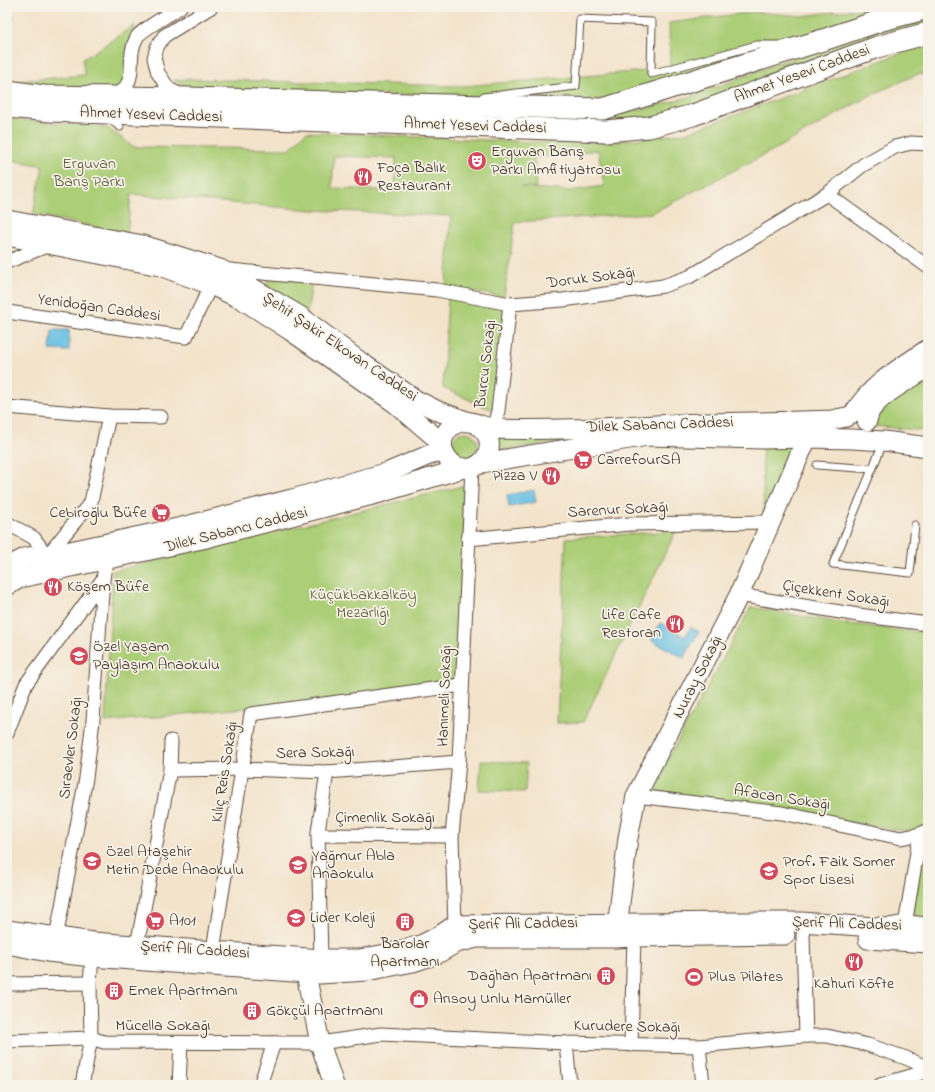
<svg xmlns="http://www.w3.org/2000/svg" width="935" height="1092" font-family="'Indie Flower',sans-serif">
	<style>
		.green { fill: #acce77; stroke: #747c4a; fill-rule: evenodd }
		.water { fill: #65bfe3; stroke: #507480 }
		.lines { fill: none; stroke-linecap: round; stroke-linejoin: round }
		.lane-casing { stroke: #574638; stroke-width: 9 }
		.street-casing { stroke: #574638; stroke-width: 15 }
		.secondary-casing { stroke: #574638; stroke-width: 21 }
		.primary-casing { stroke: #574638; stroke-width: 23 }
		.lane { stroke: #fff; stroke-width: 7 }
		.street { stroke: #fff; stroke-width: 13 }
		.secondary { stroke: #fff; stroke-width: 19 }
		.primary { stroke: #fff; stroke-width: 21 }
		.labels { text-anchor: middle; dominant-baseline: central; stroke-width: 3.5; stroke-linejoin: round; paint-order: stroke }
		.street-label { font-size: 16px; fill: #3b2a1e; stroke: #f7f3e8 }
		.poi-label { font-size: 16px; fill: #3b2a1e; stroke: #f7f3e8; text-anchor: start }
		.park-label { font-size: 16px; fill: #575334; stroke: #f7f3e8 }
	</style>
	<rect width="100%" height="100%" fill="#f7f3e8"/>
	<filter id="ink" filterUnits="userSpaceOnUse"><feTurbulence type="fractalNoise" baseFrequency=".025" numOctaves="2"/><feDisplacementMap in="SourceGraphic" scale="8" xChannelSelector="R" yChannelSelector="G"/><feConvolveMatrix kernelMatrix="1 2 1 2 8 2 1 2 1" color-interpolation-filters="sRGB"/></filter>
	<filter id="wash" filterUnits="userSpaceOnUse"><feTurbulence type="fractalNoise" baseFrequency=".012" numOctaves="4" result="noise"/><feDisplacementMap in="SourceGraphic" scale="16" xChannelSelector="R" yChannelSelector="G"/><feGaussianBlur stdDeviation="0.9" result="paint"/><feColorMatrix in="noise" values="0 0 0 0 0 0 0 0 0 0 0 0 0 0 0 0 0 1.4 0 .05"/><feComposite in="paint" operator="in"/></filter>
	<g filter="url(#wash)">
		<rect width="100%" height="100%" fill="#f3e3cb"/>
		<!-- green -->
		<g class="green">
			<path d="M874 7H902L601 100 193 90 174 80 188 79 463 86 670 69 669 23 754 12 802 16Z"/>
			<path d="M928 13V23L885 32 709 102 655 118 605 123 7 95 602 116 648 108 696 95 807 52Z"/>
			<path d="M135 25 130 46 126 75 119 87 102 93 7 82 85 75 82 60Z"/>
			<path d="M928 46V75L918 74 871 95 781 146 652 213 515 222 504 297 446 287 451 216 311 210 131 194 127 234 33 214 43 166 7 159V119L106 127 134 147 289 149 306 132 533 142H612L686 133 907 51ZM598 150 604 186 570 191 521 187 536 188 534 158ZM334 156 396 158 395 191 332 188Z"/>
			<path d="M268 277 312 282 307 315 267 290Z"/>
			<path d="M448 297 507 306 492 410 443 388Z"/>
			<path d="M928 376V431L871 426 872 410Z"/>
			<circle cx="465" cy="445" r="13"/>
			<path d="M638 434 496 450 497 438Z"/>
			<path d="M800 440 764 522 762 443Z"/>
			<path d="M467 485 455 687 105 722 113 571Z"/>
			<path d="M676 531 583 722 557 723 566 538Z"/>
			<path d="M751 607 840 623 928 633V825L917 832 898 830 651 790Z"/>
			<path d="M481 761 527 763 525 792 479 790Z"/>
			<path d="M928 842V919L912 914 923 847Z"/>
		</g>
		<!-- water -->
		<g class="water">
			<path d="M52 330H69V351L50 350Z"/>
			<path d="M534 490 536 502 509 507 507 495Z"/>
			<path d="M660 623 685 637 691 627 699 632 684 658 651 640Z"/>
		</g>
	</g>
	<g filter="url(#ink)">
		<g class="lines">
			<defs>
				<g id="lane">
					<path d="M7 16V19"/>
					<path d="M483 97 576 86 580 19 652 22 651 74 757 45H780"/>
					<path d="M108 118 120 127"/>
					<path d="M883 443 833 564 910 573 915 525"/>
					<path d="M817 465 872 469"/>
				</g>
				<g id="street">
					<path d="M183 96 169 89 158 73 154 58 157 47 164 36 211 7"/>
					<path d="M114 97C142 80 124 60 137 37 141 30 172 13 180 7"/>
					<path d="M827 194 928 267"/>
					<path d="M7 262 49 245"/>
					<path d="M7 312 186 337 211 285 220 269 437 290 510 304 563 300 663 286 689 277 827 194 863 165 895 147 911 143 928 144"/>
					<path d="M7 407 109 416 161 417"/>
					<path d="M493 429 498 411 510 304"/>
					<path d="M7 523 34 538 47 556 91 502 109 416"/>
					<path d="M468 539 630 524 771 522"/>
					<path d="M739 595 858 615 928 624"/>
					<path d="M7 733 26 684 103 579"/>
					<path d="M170 770 242 769 327 772 459 762"/>
					<path d="M636 796 782 813 901 838 920 834"/>
					<path d="M318 835 452 836"/>
					<path d="M455 925 452 836 459 762 472 467"/>
					<path d="M905 925 920 834 927 831"/>
					<path d="M803 935 806 1036"/>
					<path d="M56 938 86 778 93 720 103 579 106 560"/>
					<path d="M137 946 170 770 171 741"/>
					<path d="M213 950 251 714 462 685"/>
					<path d="M321 959 318 832 327 772"/>
					<path d="M7 984 90 983"/>
					<path d="M7 1041 91 1038 104 1042 320 1043 381 1034 566 1043 699 1046 806 1036H827L868 1045 906 1058 928 1068"/>
					<path d="M566 1043 570 1085"/>
					<path d="M631 1045 634 937"/>
					<path d="M699 1046 703 1085"/>
					<path d="M82 1085 91 1038 90 983 92 957"/>
					<path d="M179 1085 181 1043"/>
					<path d="M260 1085 274 1043"/>
					<path d="M880 1085 928 1071"/>
				</g>
				<g id="secondary">
					<path d="M7 220 143 245 220 269 300 316 362 363 416 400 438 411 466 421"/>
					<path d="M7 236 160 266 211 285 243 300 291 331 395 403 442 443"/>
					<path d="M854 413C873 383 899 369 928 349"/>
					<path d="M867 421C868 416 869 411 873 407 887 390 910 380 928 367"/>
					<path d="M474 423C506 440 482 478 456 466 449 462 446 457 443 450 440 439 447 427 458 423 471 418 483 428 496 429 556 431 615 427 675 424 727 422 780 422 832 420L846 417"/>
					<path d="M481 463 648 436 763 439 807 438 852 439 884 441 928 447"/>
					<path d="M7 567 27 557 47 556 182 527 292 499 389 472 443 449"/>
					<path d="M7 586 20 578 202 539 380 493 464 468"/>
					<path d="M7 930 93 942 321 959H359L391 953 421 945 439 936 455 925 735 922H801L889 928 905 925 928 927"/>
					<path d="M616 936 628 838 636 796 739 595 807 438"/>
					<path d="M868 939 928 943"/>
					<path d="M7 944 48 952 92 957 320 974 367 971 413 962 437 954 456 943 477 938H616L634 937 785 935"/>
					<path d="M307 962 306 974 320 1043 334 1085"/>
				</g>
				<g id="primary">
					<path d="M7 91 44 96 187 98 603 109 829 38 882 20 928 8"/>
					<path d="M7 107 51 111 606 131 649 127 693 115 877 47 928 33"/>
				</g>
			</defs>
			<!-- lane casing -->
			<use href="#lane" class="lane-casing"/>
			<!-- street casing -->
			<use href="#street" class="street-casing"/>
			<!-- secondary casing -->
			<use href="#secondary" class="secondary-casing"/>
			<!-- primary casing -->
			<use href="#primary" class="primary-casing"/>
			<!-- lane -->
			<use href="#lane" class="lane"/>
			<!-- street -->
			<use href="#street" class="street"/>
			<!-- secondary -->
			<use href="#secondary" class="secondary"/>
			<!-- primary -->
			<use href="#primary" class="primary"/>
		</g>
	</g>
	<!-- icons -->
	<defs>
		<symbol id="theatre-disc" viewBox="-11 -11 22 22"><circle r="9.5" fill="#d1495b" stroke="#f7f3e8"/><path d="M-5-5.5Q0-4 5-5.5V0Q5 5 0 6Q-5 5-5 0ZM-3.3-2.5H-1v1.5H-3.3ZM1-2.5H3.3v1.5H1ZM-2.8 1Q0 5.5 2.8 1Z" fill="#fff"/></symbol>
		<symbol id="restaurant-disc" viewBox="-11 -11 22 22"><circle r="9.5" fill="#d1495b" stroke="#f7f3e8"/><path d="M-5-6h1v4h1v-4h1v4h1v-4h1v5L-1.5 .5V6h-2V.5L-5-1ZM5-6V6H3V1.5H1.5Q1.5-4 5-6Z" fill="#fff"/></symbol>
		<symbol id="supermarket-disc" viewBox="-11 -11 22 22"><circle r="9.5" fill="#d1495b" stroke="#f7f3e8"/><path d="M-6-5.5h2.5l.6 2H6L4.5 2H-2.5L-4.4-4H-6ZM-1.5 3.2a1.3 1.3 0 1 0 .1 0ZM3 3.2a1.3 1.3 0 1 0 .1 0Z" fill="#fff"/></symbol>
		<symbol id="school-disc" viewBox="-11 -11 22 22"><circle r="9.5" fill="#d1495b" stroke="#f7f3e8"/><path d="M0-5L7-2L0 1L-7-2ZM-4 1L0 2.5L4 1V4Q0 6-4 4Z" fill="#fff"/></symbol>
		<symbol id="building-disc" viewBox="-11 -11 22 22"><circle r="9.5" fill="#d1495b" stroke="#f7f3e8"/><path d="M-4-6H4V6H1V3H-1V6H-4ZM-2.5-4.3h1.7v1.8h-1.7ZM.8-4.3h1.7v1.8H.8ZM-2.5-1h1.7V.8h-1.7ZM.8-1h1.7V.8H.8Z" fill="#fff"/></symbol>
		<symbol id="stadium-disc" viewBox="-11 -11 22 22"><circle r="9.5" fill="#d1495b" stroke="#f7f3e8"/><path d="M0-5a6.5 5 0 1 0 0 10a6.5 5 0 1 0 0-10ZM-3.5-1.8h7v3.6h-7Z" fill="#fff"/></symbol>
		<symbol id="shop-disc" viewBox="-11 -11 22 22"><circle r="9.5" fill="#d1495b" stroke="#f7f3e8"/><path d="M-5-2.5h2.3a2.7 3.5 0 0 1 5.4 0H5L5.5 6h-11ZM-1.5-2.5h3a1.5 2.3 0 0 0-3 0Z" fill="#fff"/></symbol>
	</defs>
	<g fill-rule="evenodd">
		<use href="#theatre-disc" x="466" y="150" width="22" height="22"/>
		<use href="#restaurant-disc" x="352" y="166" width="22" height="22"/>
		<use href="#supermarket-disc" x="572" y="449" width="22" height="22"/>
		<use href="#restaurant-disc" x="540" y="465" width="22" height="22"/>
		<use href="#supermarket-disc" x="150" y="502" width="22" height="22"/>
		<use href="#restaurant-disc" x="42" y="576" width="22" height="22"/>
		<use href="#restaurant-disc" x="664" y="613" width="22" height="22"/>
		<use href="#school-disc" x="68" y="645" width="22" height="22"/>
		<use href="#school-disc" x="81" y="850" width="22" height="22"/>
		<use href="#school-disc" x="287" y="854" width="22" height="22"/>
		<use href="#school-disc" x="758" y="860" width="22" height="22"/>
		<use href="#school-disc" x="285" y="907" width="22" height="22"/>
		<use href="#supermarket-disc" x="144" y="910" width="22" height="22"/>
		<use href="#building-disc" x="394" y="911" width="22" height="22"/>
		<use href="#restaurant-disc" x="843" y="951" width="22" height="22"/>
		<use href="#building-disc" x="595" y="965" width="22" height="22"/>
		<use href="#stadium-disc" x="683" y="966" width="22" height="22"/>
		<use href="#building-disc" x="103" y="980" width="22" height="22"/>
		<use href="#shop-disc" x="408" y="988" width="22" height="22"/>
		<use href="#building-disc" x="241" y="1000" width="22" height="22"/>
	</g>
	<g class="labels">
		<!-- street labels -->
		<g class="street-label">
			<text transform="translate(802 74) rotate(-20)">Ahmet Yesevi Caddesi</text>
			<text transform="translate(151 115) rotate(2)">Ahmet Yesevi Caddesi</text>
			<text transform="translate(475 126) rotate(2)">Ahmet Yesevi Caddesi</text>
			<text transform="translate(591 278) rotate(-7)">Doruk Sokağı</text>
			<text transform="translate(99 308) rotate(8)">Yenidoğan Caddesi</text>
			<text transform="translate(340 347) rotate(34)">Şehit Şakir Elkovan Caddesi</text>
			<text transform="translate(486 364) rotate(-83)">Burcu Sokağı</text>
			<text transform="translate(660 425) rotate(-2)">Dilek Sabancı Caddesi</text>
			<text transform="translate(618 510) rotate(-3)">Sarenur Sokağı</text>
			<text transform="translate(236 530) rotate(-14)">Dilek Sabancı Caddesi</text>
			<text transform="translate(836 594) rotate(9)">Çiçekkent Sokağı</text>
			<text transform="translate(698 677) rotate(-63)">Nuray Sokağı</text>
			<text transform="translate(445 696) rotate(-88)">Hanımeli Sokağı</text>
			<text transform="translate(71 748) rotate(-83)">Sıraevler Sokağı</text>
			<text transform="translate(315 753) rotate(-1)">Sera Sokağı</text>
			<text transform="translate(225 772) rotate(-81)">Kılıç Reis Sokağı</text>
			<text transform="translate(782 798) rotate(9)">Afacan Sokağı</text>
			<text x="385" y="818">Çimenlik Sokağı</text>
			<text transform="translate(523 924) rotate(-1)">Şerif Ali Caddesi</text>
			<text transform="translate(847 924) rotate(2)">Şerif Ali Caddesi</text>
			<text transform="translate(195 950) rotate(4)">Şerif Ali Caddesi</text>
			<text x="163" y="1026">Mücella Sokağı</text>
			<text transform="translate(627 1027) rotate(1)">Kurudere Sokağı</text>
		</g>
		<!-- poi labels -->
		<g class="poi-label">
			<text x="491" y="152">Erguvan Barış<tspan x="491" dy="18">Parkı Amfitiyatrosu</tspan></text>
			<text x="377" y="168">Foça Balık<tspan x="377" dy="18">Restaurant</tspan></text>
			<text x="597" y="460">CarrefourSA</text>
			<text x="537" y="476" text-anchor="end">Pizza V</text>
			<text x="147" y="513" text-anchor="end">Cebiroğlu Büfe</text>
			<text x="67" y="587">Köşem Büfe</text>
			<text x="661" y="615" text-anchor="end">Life Cafe<tspan x="661" dy="18">Restoran</tspan></text>
			<text x="93" y="647">Özel Yaşam<tspan x="93" dy="18">Paylaşım Anaokulu</tspan></text>
			<text x="106" y="852">Özel Ataşehir<tspan x="106" dy="18">Metin Dede Anaokulu</tspan></text>
			<text x="312" y="856">Yağmur Abla<tspan x="312" dy="18">Anaokulu</tspan></text>
			<text x="783" y="862">Prof. Faik Somer<tspan x="783" dy="18">Spor Lisesi</tspan></text>
			<text x="310" y="918">Lider Koleji</text>
			<text x="169" y="921">A101</text>
			<text x="405" y="944" text-anchor="middle">Barolar<tspan x="405" dy="18">Apartmanı</tspan></text>
			<text x="592" y="976" text-anchor="end">Dağhan Apartmanı</text>
			<text x="708" y="977">Plus Pilates</text>
			<text x="854" y="984" text-anchor="middle">Kahuri Köfte</text>
			<text x="128" y="991">Emek Apartmanı</text>
			<text x="433" y="999">Arısoy Unlu Mamüller</text>
			<text x="266" y="1011">Gökçül Apartmanı</text>
		</g>
		<!-- park labels -->
		<g class="park-label">
			<text x="89" y="164">Erguvan<tspan x="89" dy="18">Barış Parkı</tspan></text>
			<text x="363" y="595">Küçükbakkalköy<tspan x="363" dy="18">Mezarlığı</tspan></text>
		</g>
	</g>
	<!-- margin -->
	<rect width="935" height="1092" fill="none" stroke="#f7f3e8" stroke-width="24"/>
</svg>
